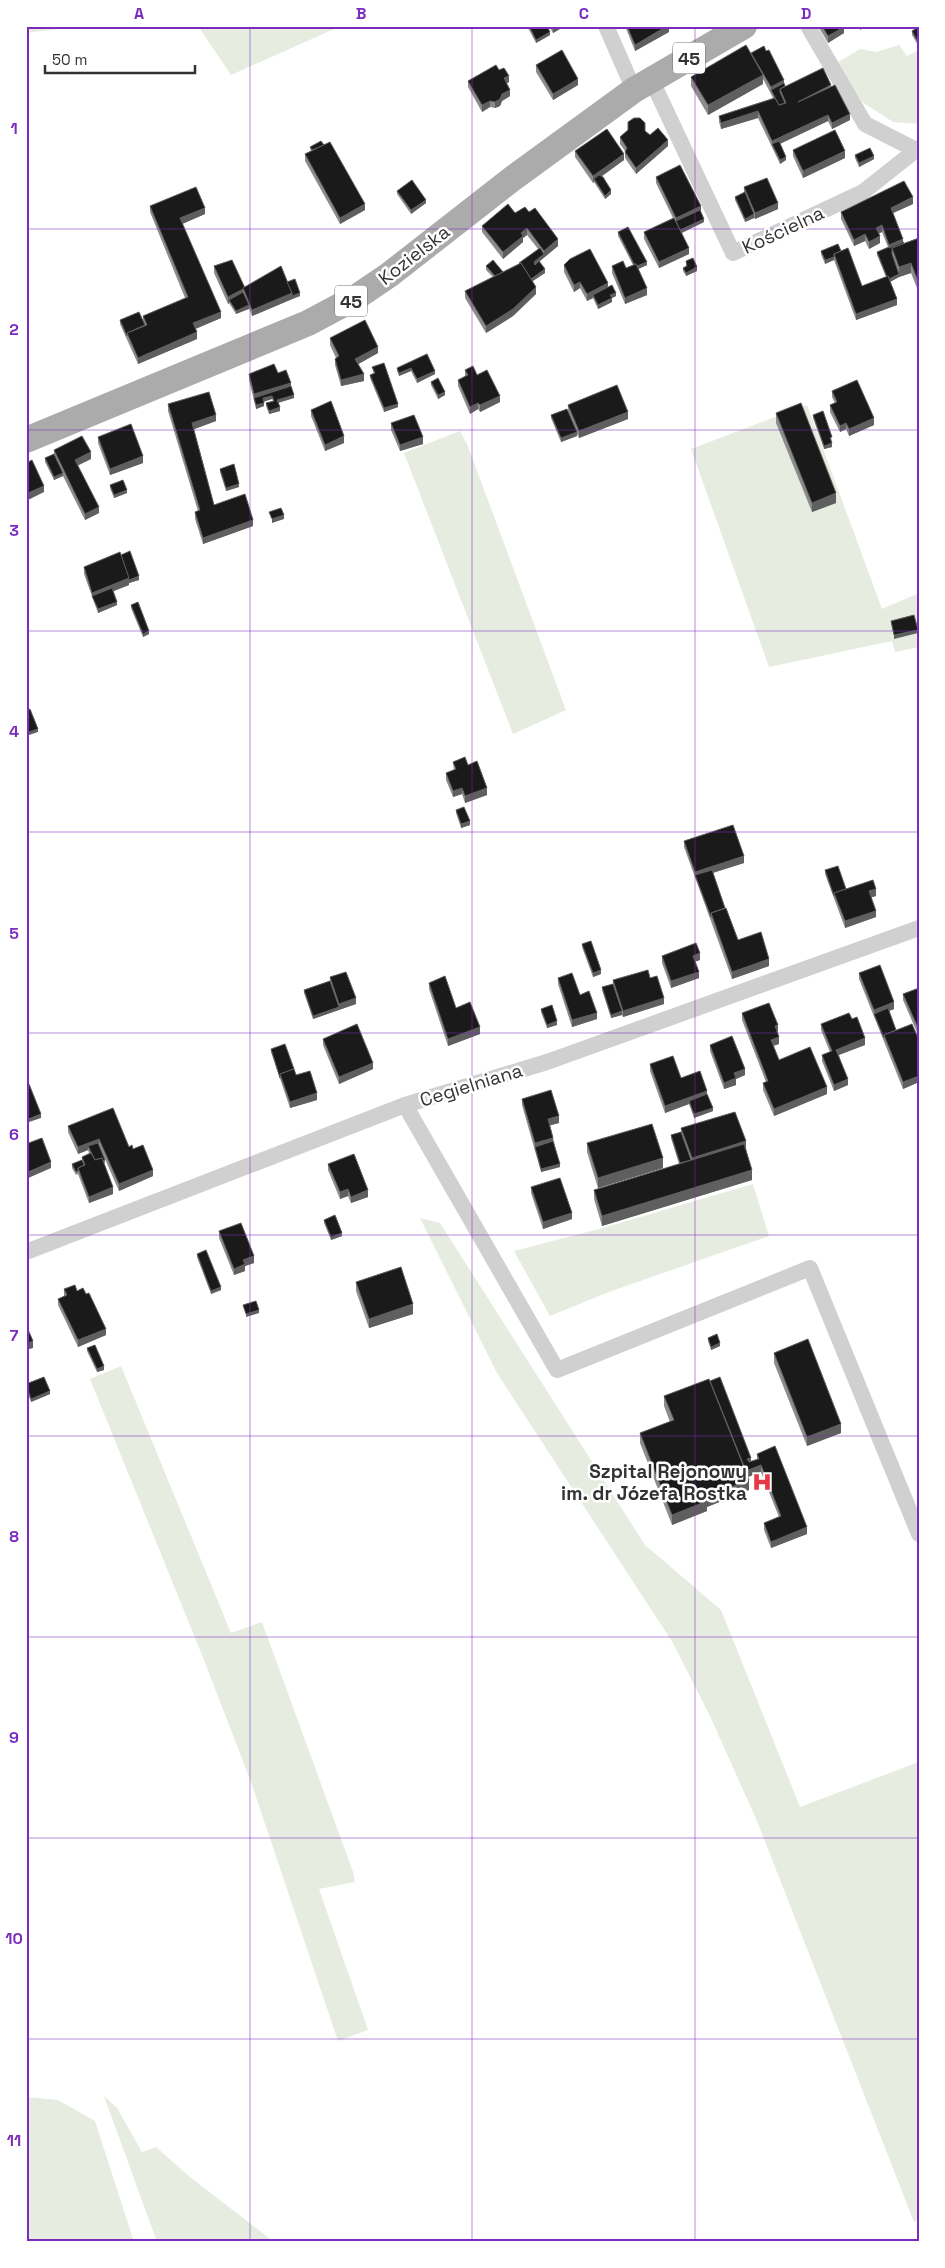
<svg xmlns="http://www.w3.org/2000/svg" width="945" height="2268" font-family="'Space Grotesk',sans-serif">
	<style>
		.green { fill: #e6ecdf }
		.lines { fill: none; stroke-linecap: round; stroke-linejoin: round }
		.street { stroke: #d0d0d0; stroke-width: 16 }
		.primary { stroke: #ababab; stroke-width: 26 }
		.wall { fill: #8c8c8c }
		.shaded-wall { fill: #5f5f5f }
		.building { fill: #1a1a1a; stroke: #5f5f5f }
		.grid { fill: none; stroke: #7b2cbf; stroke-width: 1; stroke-opacity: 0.55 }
		.labels { text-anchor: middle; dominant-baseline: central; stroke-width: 5; stroke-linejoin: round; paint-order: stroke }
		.shield { fill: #fff; stroke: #707070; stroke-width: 1 }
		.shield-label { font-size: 18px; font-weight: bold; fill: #333 }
		.street-label { font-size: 19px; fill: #333; stroke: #fff }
		.poi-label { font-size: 19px; font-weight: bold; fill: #333; stroke: #fff; text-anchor: end }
		.neatline { fill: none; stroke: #7b2cbf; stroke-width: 2 }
		.grid-label { font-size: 16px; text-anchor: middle; font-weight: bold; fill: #7b2cbf }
	</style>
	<rect width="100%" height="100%" fill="#fff"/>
	<!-- green -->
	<g class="green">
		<path d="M26 26H84L26 33Z"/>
		<path d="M198 26H341L231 75Z"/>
		<path d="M899 45 907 56 919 50V124L893 122 862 102 835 64 860 49 876 52Z"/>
		<path d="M807 405 882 609 919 593V647L895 652 892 641 769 667 691 449Z"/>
		<path d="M460 431 467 444 566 710 513 734 404 453Z"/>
		<path d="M753 1184 769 1236 606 1293 550 1316 514 1251 599 1229Z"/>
		<path d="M420 1218 440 1223 645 1545 721 1610 800 1807 919 1762V2220L914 2222 757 1821 710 1716 673 1643 497 1373Z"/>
		<path d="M121 1366 231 1633 262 1622 353 1872 355 1882 319 1889 368 2030 338 2041 251 1782 204 1660 90 1379Z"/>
		<path d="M104 2096 117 2108 142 2152 156 2147 190 2177 274 2242H157Z"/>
		<path d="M26 2097 58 2100 95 2121 134 2242H26Z"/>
	</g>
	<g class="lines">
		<!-- street -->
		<g class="street">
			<path d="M606 26 634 90"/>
			<path d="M808 26 865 124 916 150 919 148"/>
			<path d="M651 79 733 253 863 192 916 150"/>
			<path d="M405 1105 557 1370 810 1268 919 1534"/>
			<path d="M26 1252 405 1105 547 1062 919 928"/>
		</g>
		<!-- primary -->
		<path class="primary" d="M26 440 308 323 355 298 389 275 512 179 634 90 744 26"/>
	</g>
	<!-- wall -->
	<g class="wall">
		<path d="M527 26H547L550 35 536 43Z"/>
		<path d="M549 26H565L553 33Z"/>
		<path d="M625 26H669V32L635 51Z"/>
		<path d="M818 26H843L844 33 828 43Z"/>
		<path d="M919 27V47L912 35V31Z"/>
		<path d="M751 54 784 83 785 86H831L850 120 832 129 828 121 780 144 786 160 780 164 758 118 721 129 719 122V116L773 98 771 94 763 79V84L708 115 691 86V77Z"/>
		<path d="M536 65 578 85 553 100 536 72Z"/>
		<path d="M499 70 509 82 506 83 510 96 502 101 500 106 495 108 490 107 482 112 468 87V81Z"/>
		<path d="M628 130 645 131 650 135 668 146 636 174 625 158V151L620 144V137Z"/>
		<path d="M310 147 365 210 340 224 305 161V154L311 151Z"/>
		<path d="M793 150 845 158 803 178 793 156Z"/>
		<path d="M575 151 624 160 602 176 611 194 605 199 594 182 593 183 575 157Z"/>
		<path d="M855 155 874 159 859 167 855 158Z"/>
		<path d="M656 177 701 212 704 222 682 233 689 254 659 268 644 239V232L673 218 656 183Z"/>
		<path d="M744 187 778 209 755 219 754 218 745 222 735 200V197L744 193Z"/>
		<path d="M397 191 426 203 411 214 397 194Z"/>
		<path d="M913 204 893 213 904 243 919 238V293L911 273 899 277 890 282 897 305 856 320 834 260 825 264 821 254V251H841L862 286 886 277 877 255V252L888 247 882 232 879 233 880 243 869 249 865 241 854 246 841 219V212Z"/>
		<path d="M150 206 205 214 182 224 221 318 195 329 197 339 138 364 120 324V320H143V316L185 298 150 212Z"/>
		<path d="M529 212 558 246 535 265 545 273 532 281 536 294 513 316 486 333 465 298V291L493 277 486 270V266L503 272 519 264 538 249 527 235 523 238V242L503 259 482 232V226L515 213Z"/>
		<path d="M618 232 647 265 638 269 647 295 625 304 612 273V266L626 268 633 265 618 236Z"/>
		<path d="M686 261 697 271 686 276 683 271V268L686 266Z"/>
		<path d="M564 265 608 287 616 296 612 298V302L598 309 593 298 587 301 580 288 574 292 564 272Z"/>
		<path d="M214 266 245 288 287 282 300 296 252 316 249 308 236 314 229 303 228 304 214 273Z"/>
		<path d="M330 338 378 353 358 364 364 381 341 386 335 365V359L336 358 330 345Z"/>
		<path d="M427 354 435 374 417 383 411 371 399 376 397 371V368Z"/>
		<path d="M372 367 398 407 384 412 370 378V375L374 374Z"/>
		<path d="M465 370 477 375 500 402 480 412 478 409 470 414 458 386V380L465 376Z"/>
		<path d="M278 373 291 386 294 398 278 403 280 411 269 414 266 406V403L273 401 272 399 264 401V406L256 409 249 380V374Z"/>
		<path d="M431 382 445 395 438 399 431 385Z"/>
		<path d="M832 391 874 425 849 436 846 429 840 432 830 412V405L835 403 832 397Z"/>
		<path d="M168 404 216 421 194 429 214 505 253 526 203 544 195 519V512L198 511 168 411Z"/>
		<path d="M568 405 628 419 579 438 577 434V436L561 442 551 418V415L568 411Z"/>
		<path d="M311 410 344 443 325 451 311 416Z"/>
		<path d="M776 413 836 503 812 512 776 423Z"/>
		<path d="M813 415 832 440 831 441 832 447 824 449 813 418Z"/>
		<path d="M391 423 423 444 400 451 391 430Z"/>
		<path d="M98 437 143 463 110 475 98 443Z"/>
		<path d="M54 450 91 459 77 465 99 513 85 520 63 476 54 480 45 462V458L54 454Z"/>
		<path d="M220 469 239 487 226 491 220 472Z"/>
		<path d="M110 485 127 493 114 498 110 488Z"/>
		<path d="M121 555 139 580 129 583V585L113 591 117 605 98 613 84 574V567Z"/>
		<path d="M131 605 149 634 143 637 131 608Z"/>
		<path d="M453 762 468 765 487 795 465 803 462 794 453 797 446 780V773L454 770Z"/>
		<path d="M456 810 470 825 461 828 456 813Z"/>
		<path d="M684 841 744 863 713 873 725 908 738 940 769 966 732 979 684 847Z"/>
		<path d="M825 870 846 889 876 896 871 897 876 917 845 928 825 874Z"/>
		<path d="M582 944 601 974 593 977 582 947Z"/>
		<path d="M662 956 700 960 695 962 699 978 671 988 662 963Z"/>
		<path d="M859 973 894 1009 889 1011 896 1030 919 1040V1082L903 1089 859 979Z"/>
		<path d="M330 977 356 1004 313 1019 304 993V990L330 981Z"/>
		<path d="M558 978 580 995 597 1019 572 1027 558 984Z"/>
		<path d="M650 978 664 1004 623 1017 622 1015 611 1018 602 990V987L613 984V980Z"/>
		<path d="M429 983 456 1008 480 1034 448 1046 429 989Z"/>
		<path d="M919 988V1037L903 1000V994Z"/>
		<path d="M541 1009 557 1025 547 1028 541 1012Z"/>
		<path d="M742 1013 778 1031 777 1032 779 1044 774 1046 779 1060 827 1094 774 1116 763 1090V1083L766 1082 742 1020Z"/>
		<path d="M852 1019 865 1045 839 1055 848 1085 834 1091 822 1061V1055L830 1052 821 1030V1024Z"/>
		<path d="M323 1039 373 1069 339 1084 323 1045Z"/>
		<path d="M710 1045 745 1075 736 1079V1085L724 1089 710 1051Z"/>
		<path d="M271 1049 296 1075 317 1100 290 1108 271 1052Z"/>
		<path d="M650 1064 681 1078 707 1094 713 1111 694 1118 689 1104 665 1113 650 1071Z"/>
		<path d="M522 1099 559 1123 550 1125 560 1167 541 1172 522 1105Z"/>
		<path d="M68 1126 133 1149 153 1176 119 1191 105 1159V1163H104L113 1194 89 1203 78 1174 76 1175 72 1168V1164L82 1160V1157L89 1153 88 1150 78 1154 68 1132Z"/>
		<path d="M681 1128 746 1148 752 1180 602 1226 594 1199V1190L679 1164 671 1138V1135L681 1132Z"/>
		<path d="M587 1143 663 1168 598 1188 587 1152Z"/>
		<path d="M328 1164 368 1197 351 1203 348 1196 340 1199 328 1170Z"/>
		<path d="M531 1187 572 1219 543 1229 531 1193Z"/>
		<path d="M324 1220 342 1236 331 1240 324 1223Z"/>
		<path d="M219 1231 254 1263 245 1266V1271L234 1275 219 1238Z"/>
		<path d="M197 1254 221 1290 211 1294 197 1257Z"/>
		<path d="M356 1282 413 1314 369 1328 356 1291Z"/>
		<path d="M64 1289 77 1291 106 1335 78 1347 58 1305V1299L64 1296Z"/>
		<path d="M708 1338 720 1346 711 1350 708 1341Z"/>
		<path d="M87 1348 104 1370 97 1372 87 1351Z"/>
		<path d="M774 1353 841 1433 807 1446 774 1363Z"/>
		<path d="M26 1384 50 1394 31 1402 26 1389Z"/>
		<path d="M664 1396 751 1461 757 1459V1454L807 1534 771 1548 764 1530V1523L779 1517 761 1472 748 1477 749 1490 707 1507V1511L672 1525 640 1443V1433L670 1422 664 1406Z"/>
	</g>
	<!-- shaded-wall -->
	<g class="shaded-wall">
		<path d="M554 26H565L553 33V27Z"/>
		<path d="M667 26H669V32L635 51V45Z"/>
		<path d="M860 26H866L860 30Z"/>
		<path d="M844 27V33L828 43V36Z"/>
		<path d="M550 32V35L536 43V40Z"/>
		<path d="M763 75V84L708 115V105Z"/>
		<path d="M509 76V82L504 85V78Z"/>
		<path d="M578 79V85L553 100V94Z"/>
		<path d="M784 80V87L771 90V87Z"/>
		<path d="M510 90V96L502 101 500 106 495 108V102L502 94Z"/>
		<path d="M490 101V107L482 112V105Z"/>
		<path d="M758 111V118L721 129V123Z"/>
		<path d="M850 114V120L832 129V123Z"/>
		<path d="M828 115V121L773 147 772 144V141Z"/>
		<path d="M668 140V146L636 174V168Z"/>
		<path d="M845 151V158L803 178V171Z"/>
		<path d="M624 154V160L595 181 594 179V182L593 183V176Z"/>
		<path d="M874 156V159L859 167V163Z"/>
		<path d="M786 157V160L780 164V160Z"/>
		<path d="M611 190V194L605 199V196Z"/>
		<path d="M913 197V204L891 214V208Z"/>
		<path d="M426 200V203L411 214V210Z"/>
		<path d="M778 203V209L755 219V213Z"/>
		<path d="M365 204V210L340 224V218Z"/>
		<path d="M701 206V213L676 224V218Z"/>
		<path d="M205 208V214L180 225V218Z"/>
		<path d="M754 214V218L745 222V219Z"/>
		<path d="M704 219V222L679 234V230Z"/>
		<path d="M882 225V232L876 235V228Z"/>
		<path d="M527 228V235L523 238V242L503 259V252L521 233Z"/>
		<path d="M865 234V241L854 246V240Z"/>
		<path d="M880 236V243L869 249V242Z"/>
		<path d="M558 239V246L534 266V262L544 254V251Z"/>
		<path d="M903 239V245L892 248 889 252V245Z"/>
		<path d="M689 248V254L659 268V262Z"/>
		<path d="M834 257V260L825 264V260Z"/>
		<path d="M647 262V265L636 270V267Z"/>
		<path d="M911 263V273L899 277 888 283V280L899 274V267Z"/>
		<path d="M697 267V271L686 276V273Z"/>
		<path d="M545 269V273L530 283V280Z"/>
		<path d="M580 282V288L574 292V285Z"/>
		<path d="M608 283V290L593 295V298L587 301V294Z"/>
		<path d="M536 287V294L513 316 486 333V326Z"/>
		<path d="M243 288V295L229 300V303L228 304V297Z"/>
		<path d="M647 288V295L625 304V298Z"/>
		<path d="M292 293V299L252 316V310Z"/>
		<path d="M300 293V296L292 299V296Z"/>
		<path d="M616 293V296L610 299V295Z"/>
		<path d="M612 298V302L598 309V305Z"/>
		<path d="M897 299V305L856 320V314Z"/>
		<path d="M249 305V309L236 314V311Z"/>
		<path d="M221 312V318L193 330V323Z"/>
		<path d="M197 332V339L138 364V358Z"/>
		<path d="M378 347V353L355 366V359Z"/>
		<path d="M411 368V371L399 376V373Z"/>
		<path d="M435 371V374L417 383V379Z"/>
		<path d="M364 374V381L341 386V380Z"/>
		<path d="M28 378V385L26 386V379Z"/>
		<path d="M291 383V390L254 398V394Z"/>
		<path d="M445 392V395L438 399V395Z"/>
		<path d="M294 395V398L277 403V400Z"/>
		<path d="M272 396V399L263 402V398Z"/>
		<path d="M500 396V402L480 412V405Z"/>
		<path d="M264 403V406L256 409V405Z"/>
		<path d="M478 403V409L470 414V407Z"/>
		<path d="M398 404V407L384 412V408Z"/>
		<path d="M280 407V411L269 414V411Z"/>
		<path d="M628 412V419L579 438V431Z"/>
		<path d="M216 415V421L192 430V423Z"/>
		<path d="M874 418V425L849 436V429Z"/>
		<path d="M846 423V429L840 432V426Z"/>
		<path d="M577 432V436L561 442V438Z"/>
		<path d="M344 436V443L325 451V445Z"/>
		<path d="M423 437V444L400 451V445Z"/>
		<path d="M832 443V447L824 449V446Z"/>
		<path d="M91 452V459L75 467V460Z"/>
		<path d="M143 456V463L110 475V469Z"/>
		<path d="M63 473V476L54 480V477Z"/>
		<path d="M239 484V487L226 491V488Z"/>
		<path d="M44 486V492L26 501V494Z"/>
		<path d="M127 490V493L114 498V495Z"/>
		<path d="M836 493V503L812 512V503Z"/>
		<path d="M99 507V513L85 520V514Z"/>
		<path d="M284 515V519L272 523V519Z"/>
		<path d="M253 520V526L203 544V538Z"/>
		<path d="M139 576V580L129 583V585L94 599 92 596V599V593L129 578Z"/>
		<path d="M117 602V605L98 613V609Z"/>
		<path d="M918 630V633L894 639V635Z"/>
		<path d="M149 631V634L143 637V634Z"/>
		<path d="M38 729V732L26 736V733Z"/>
		<path d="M462 788V794L453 797V791Z"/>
		<path d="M487 788V795L465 803V796Z"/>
		<path d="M470 821V825L461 828V824Z"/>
		<path d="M744 856V863L696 878 695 872Z"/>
		<path d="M876 889V896L869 898V891Z"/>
		<path d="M876 911V917L845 928V921Z"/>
		<path d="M700 953V960L693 962V956Z"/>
		<path d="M769 959V966L732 979V972Z"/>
		<path d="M601 970V974L593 977V973Z"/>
		<path d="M699 972V978L671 988V981Z"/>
		<path d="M356 998V1004L313 1019V1016L339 1007V1004Z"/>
		<path d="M664 998V1004L623 1017V1011Z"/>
		<path d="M894 1002V1009L875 1016 874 1010Z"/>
		<path d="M622 1011V1015L611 1018V1015Z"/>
		<path d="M597 1013V1019L572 1027V1020Z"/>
		<path d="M557 1021V1025L547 1028V1025Z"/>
		<path d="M778 1025V1031L775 1033V1026Z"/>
		<path d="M480 1027V1034L448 1046V1039Z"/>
		<path d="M779 1037V1044L771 1046V1040Z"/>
		<path d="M865 1038V1045L836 1056V1050Z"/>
		<path d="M373 1063V1069L339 1084V1077Z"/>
		<path d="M745 1069V1075L736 1079V1085L724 1089V1083L734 1073Z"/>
		<path d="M919 1076V1082L903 1089V1082Z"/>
		<path d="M848 1079V1085L834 1091V1085Z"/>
		<path d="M827 1087V1094L774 1116V1109Z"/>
		<path d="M707 1091V1097L689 1101V1104L665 1113V1106Z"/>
		<path d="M317 1093V1100L290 1108V1102Z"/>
		<path d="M713 1108V1111L694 1118V1114Z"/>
		<path d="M41 1114V1118L26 1123V1120Z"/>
		<path d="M559 1116V1123L548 1126V1119Z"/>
		<path d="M553 1138V1144L535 1147V1143Z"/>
		<path d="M99 1139V1146H88V1150L78 1154V1147Z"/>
		<path d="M746 1141V1148L692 1164V1158Z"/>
		<path d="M663 1158V1168L598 1188V1178Z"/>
		<path d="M51 1162V1168L26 1179V1173Z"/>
		<path d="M560 1164V1167L541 1172V1169Z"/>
		<path d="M153 1170V1176L119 1191V1184Z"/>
		<path d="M752 1170V1180L602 1226V1216Z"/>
		<path d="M113 1187V1194L89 1203V1197Z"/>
		<path d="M348 1189V1196L340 1199V1192Z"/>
		<path d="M368 1190V1197L351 1203V1197Z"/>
		<path d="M572 1213V1219L543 1229V1222Z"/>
		<path d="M342 1233V1236L331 1240V1237Z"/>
		<path d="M254 1256V1263L245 1266V1271L234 1275V1269L243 1260Z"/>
		<path d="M221 1287V1290L211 1294V1291Z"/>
		<path d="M413 1304V1314L369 1328V1319Z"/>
		<path d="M259 1310V1313L246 1317V1314Z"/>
		<path d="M106 1329V1335L78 1347V1340Z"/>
		<path d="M33 1341V1348L26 1350V1344Z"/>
		<path d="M720 1343V1346L711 1350V1347Z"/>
		<path d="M104 1366V1370L97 1372V1369Z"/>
		<path d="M50 1391V1394L31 1402V1399Z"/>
		<path d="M841 1424V1433L807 1446V1437Z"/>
		<path d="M751 1458V1464L747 1466V1459Z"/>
		<path d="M761 1465V1472L745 1478V1472Z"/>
		<path d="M749 1480V1490L707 1507V1511L672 1525V1515L705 1497Z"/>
		<path d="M807 1527V1534L771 1548V1542Z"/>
	</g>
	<!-- building -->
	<g class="building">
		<path d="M529 26H547L550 32 536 40Z"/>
		<path d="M627 26H667L635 45Z"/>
		<path d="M822 26H843L844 27 828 36Z"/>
		<path d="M919 27V44L912 31Z"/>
		<path d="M746 45 763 75 708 105 691 77Z"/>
		<path d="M764 46 766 51 769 50 784 80 771 87 751 53Z"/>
		<path d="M562 50 578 79 553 94 536 65Z"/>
		<path d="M496 65 499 70 504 68 509 76 504 78 510 90 502 94 500 99 495 102 490 101 482 105 468 81Z"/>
		<path d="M823 68 831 85 798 102 835 85 850 114 832 123 828 115 772 141 758 111 721 123 719 116 775 98 779 105 786 103 780 89Z"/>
		<path d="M784 83 785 86 780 89V92L785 103 779 105 771 90Z"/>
		<path d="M634 118H640L645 123V131L650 135 658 128 668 140 636 168 625 152 627 148 620 137 628 130V122Z"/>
		<path d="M607 129 624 154 593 176 575 151Z"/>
		<path d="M835 130 845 151 803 171 793 150Z"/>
		<path d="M321 141 324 145 312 150 310 147Z"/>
		<path d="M779 141 786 157 780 160 772 144Z"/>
		<path d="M330 142 365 204 340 218 305 154Z"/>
		<path d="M870 148 874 156 859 163 855 155Z"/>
		<path d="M680 165 701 206 676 218 656 177Z"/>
		<path d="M599 175 603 177 611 190 605 196 594 179Z"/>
		<path d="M767 178 778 203 755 213 744 187Z"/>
		<path d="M412 180 426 200 411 210 397 191Z"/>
		<path d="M904 181 913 197 891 208 903 239 889 245 882 225 876 228 880 236 869 242 865 234 854 240 841 212Z"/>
		<path d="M196 187 205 208 180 218 221 312 193 323 197 332 138 358 127 333 147 325 143 316 188 297 150 206Z"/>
		<path d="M745 192 754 214 745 219 735 197Z"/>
		<path d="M508 204 515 213 525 207 529 212 535 208 558 239 544 251 527 228 521 233 523 236 503 252 482 226Z"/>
		<path d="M700 210 704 219 680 230 676 221Z"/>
		<path d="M674 218 689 248 659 262 644 232Z"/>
		<path d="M628 227 647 262 637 266 636 264H634L618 232Z"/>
		<path d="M919 238V284L911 263 899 267 892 248Z"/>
		<path d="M903 242 904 243 892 248V254L899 274 889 279 888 276 887 277 877 252 889 247V248Z"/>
		<path d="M838 244 841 251 834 254V257L825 260 821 251Z"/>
		<path d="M540 248 544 254 534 262 535 265 539 261 545 269 531 279 521 263H519Z"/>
		<path d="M848 248 862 286 888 276 897 299 856 314 834 254Z"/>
		<path d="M590 249 608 283 587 294 580 282 574 285 564 265 570 259Z"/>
		<path d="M693 258 697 267 686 273 683 268 687 266 686 261Z"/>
		<path d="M232 260 245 288 228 297 214 266Z"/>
		<path d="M493 260 503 272 495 276 486 266Z"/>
		<path d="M623 261 626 268 636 264 647 288 625 298 612 266Z"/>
		<path d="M521 263 536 287 513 309 486 326 465 291Z"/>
		<path d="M281 266 292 293 252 310 243 288Z"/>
		<path d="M295 279 300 293 292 296V293L287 282Z"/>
		<path d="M612 285 616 293 610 295 612 298 598 305 593 295Z"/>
		<path d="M243 292 249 305 236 311 229 300Z"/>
		<path d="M139 312 145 325 127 333V336L120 320Z"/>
		<path d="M365 320 378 347 355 359 364 374 341 380 335 359 339 356 330 338Z"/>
		<path d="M427 354 435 371 417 379 411 368 399 373 397 368Z"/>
		<path d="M384 363 398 404 384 408 370 375 375 373 372 367Z"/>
		<path d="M274 364 278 373 286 370 291 383 254 394 249 374Z"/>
		<path d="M473 366 477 375 487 370 500 396 480 405 478 403 470 407 458 380 468 375 465 370Z"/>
		<path d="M438 378 445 392 438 395 431 382Z"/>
		<path d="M857 380 874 418 849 429 846 423 840 426 830 405 837 402 832 391Z"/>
		<path d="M617 385 628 412 579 431 568 405Z"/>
		<path d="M291 386 294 395 277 400 280 407 269 411 266 403 274 401 272 396 263 398 264 403 256 405 254 398Z"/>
		<path d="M209 392 216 415 192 423 214 505 245 494 253 520 203 538 195 512 200 510 168 404Z"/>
		<path d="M331 401 344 436 325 445 311 410Z"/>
		<path d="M801 403 836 493 812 503 776 413Z"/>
		<path d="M567 409 577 432 561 438 551 415Z"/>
		<path d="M823 411 832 437 830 438 832 443 824 446 813 415Z"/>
		<path d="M414 415 423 437 400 445 391 423Z"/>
		<path d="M131 424 143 456 110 469 98 437Z"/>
		<path d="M82 436 91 452 75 460 99 507 85 514 54 450Z"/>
		<path d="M54 454 63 473 54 477 45 458Z"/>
		<path d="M32 460 44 486 26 494V463Z"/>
		<path d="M234 464 239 484 226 488 220 469Z"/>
		<path d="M123 480 127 490 114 495 110 485Z"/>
		<path d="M281 508 284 515 272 519 269 512Z"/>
		<path d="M130 551 139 576 129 580 121 555Z"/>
		<path d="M120 552 129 578 92 593 84 567Z"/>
		<path d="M112 588 117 602 98 609 92 596Z"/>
		<path d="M138 602 149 631 143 634 131 605Z"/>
		<path d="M914 615 918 630 894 635 891 621Z"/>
		<path d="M30 709 38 729 26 733V711Z"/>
		<path d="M465 757 468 765 477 761 487 788 465 796 462 788 453 791 446 773 456 769 453 762Z"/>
		<path d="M464 807 470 821 461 824 456 810Z"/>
		<path d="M733 825 744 856 695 872 684 841Z"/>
		<path d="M838 866 846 889 834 893V896L825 870Z"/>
		<path d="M712 870 725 908 711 913V917L695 875Z"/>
		<path d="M873 880 876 889 869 891 876 911 845 921 834 893Z"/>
		<path d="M726 908 738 940 761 932 769 959 732 972 711 913Z"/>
		<path d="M591 941 601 970 593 973 582 944Z"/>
		<path d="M696 943 700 953 693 956 699 972 671 981 662 956Z"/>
		<path d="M880 965 894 1002 874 1010 859 973Z"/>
		<path d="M648 970 650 978 657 976 664 998 623 1011 613 980Z"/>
		<path d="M346 972 356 998 339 1004 330 977Z"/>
		<path d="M572 973 580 995 589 991 597 1013 572 1020 558 978Z"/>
		<path d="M445 976 456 1008 470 1002 480 1027 448 1039 429 983Z"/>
		<path d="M330 981 339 1007 313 1016 304 990Z"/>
		<path d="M613 984 622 1011 611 1015 602 987Z"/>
		<path d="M919 988V1030L903 994Z"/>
		<path d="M769 1003 778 1025 775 1026 779 1037 771 1040 779 1060 810 1047 827 1087 774 1109 763 1083 768 1081 742 1013Z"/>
		<path d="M552 1005 557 1021 547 1025 541 1009Z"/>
		<path d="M888 1008 896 1030 884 1035V1038L874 1014Z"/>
		<path d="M849 1013 852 1019 857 1017 865 1038 836 1050 848 1079 834 1085 822 1055 832 1051 821 1024Z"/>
		<path d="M357 1024 373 1063 339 1077 323 1039Z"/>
		<path d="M912 1024 919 1040V1076L903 1082 884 1035Z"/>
		<path d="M732 1036 745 1069 734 1073 736 1078 724 1083 710 1045Z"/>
		<path d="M285 1044 294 1069 280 1074V1078L271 1049Z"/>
		<path d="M673 1056 681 1078 700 1071 707 1091 665 1106 650 1064Z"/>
		<path d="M294 1069 296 1075 310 1071 317 1093 290 1102 280 1074Z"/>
		<path d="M29 1084 41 1114 26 1120V1085Z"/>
		<path d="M551 1090 559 1116 548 1119 553 1138 535 1143 522 1099Z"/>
		<path d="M707 1094 713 1108 694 1114 689 1101Z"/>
		<path d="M113 1108 129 1147 132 1145 133 1149 143 1145 153 1170 119 1184 99 1139 78 1147 68 1126Z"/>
		<path d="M735 1112 746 1141 692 1158 681 1128Z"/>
		<path d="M652 1124 663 1158 598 1178 587 1143Z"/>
		<path d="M681 1132 691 1160 680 1163 671 1135Z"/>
		<path d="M42 1138 51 1162 26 1173V1144Z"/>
		<path d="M553 1141 560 1164 541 1169 535 1147Z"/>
		<path d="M98 1143 105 1160 103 1161 102 1158 95 1160 88 1146Z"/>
		<path d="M744 1144 752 1170 602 1216 594 1190Z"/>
		<path d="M91 1153 95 1160 102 1158 113 1187 89 1197 78 1168 85 1165 82 1157Z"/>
		<path d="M354 1154 368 1190 351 1197 348 1189 340 1192 328 1164Z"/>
		<path d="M82 1160 84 1165 78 1168V1171L76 1172 72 1164Z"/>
		<path d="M560 1178 572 1213 543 1222 531 1187Z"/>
		<path d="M335 1215 342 1233 331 1237 324 1220Z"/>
		<path d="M241 1223 254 1256 243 1260 245 1264 234 1269 219 1231Z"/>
		<path d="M206 1250 221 1287 211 1291 197 1254Z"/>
		<path d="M401 1267 413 1304 369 1319 356 1282Z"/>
		<path d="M75 1285 77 1291 83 1288 86 1294 89 1293 106 1329 78 1340 58 1299 67 1295 64 1289Z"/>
		<path d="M256 1301 259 1310 246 1314 243 1305Z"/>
		<path d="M26 1325 33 1341 26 1344Z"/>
		<path d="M717 1334 720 1343 711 1347 708 1338Z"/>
		<path d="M808 1339 841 1424 807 1437 774 1353Z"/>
		<path d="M95 1345 104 1366 97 1369 87 1348Z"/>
		<path d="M44 1377 50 1391 31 1399 26 1384Z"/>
		<path d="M720 1377 751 1458 747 1459 749 1462 759 1459 757 1454 775 1446 807 1527 771 1542 764 1523 781 1516 761 1465 746 1471 710 1381Z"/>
		<path d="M709 1379 749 1480 705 1497 707 1501 672 1515 640 1433 674 1420 664 1396Z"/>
	</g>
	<!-- grid -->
	<path class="grid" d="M250 26V2242M472 26V2242M695 26V2242M26 229H919M26 430H919M26 631H919M26 832H919M26 1033H919M26 1235H919M26 1436H919M26 1637H919M26 1838H919M26 2039H919"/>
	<!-- icons -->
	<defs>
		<symbol id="hospital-bare" viewBox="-9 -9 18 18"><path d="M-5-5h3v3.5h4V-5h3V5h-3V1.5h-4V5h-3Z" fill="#e63946" stroke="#fff" stroke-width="2.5" paint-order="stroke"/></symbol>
	</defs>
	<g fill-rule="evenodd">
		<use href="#hospital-bare" x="748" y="1468" width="28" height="28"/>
	</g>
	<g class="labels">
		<!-- shield labels -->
		<g class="shield">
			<rect x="673" y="42.5" width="32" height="31" rx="4"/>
			<rect x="335" y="285.5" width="32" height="31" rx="4"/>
		</g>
		<g class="shield-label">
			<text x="689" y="58">45</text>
			<text x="351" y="301">45</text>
		</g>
		<!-- street labels -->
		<g class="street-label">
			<text transform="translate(783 230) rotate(-25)">Kościelna</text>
			<text transform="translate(414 255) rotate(-38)">Kozielska</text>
			<text transform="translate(471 1085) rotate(-17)">Cegielniana</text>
		</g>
		<!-- poi labels -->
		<g class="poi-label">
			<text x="747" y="1471">Szpital Rejonowy<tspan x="747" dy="22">im. dr Józefa Rostka</tspan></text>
		</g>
	</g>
	<!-- border -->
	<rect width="945" height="2268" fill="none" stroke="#ffffff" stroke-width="55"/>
	<!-- scale -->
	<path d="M45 65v8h150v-8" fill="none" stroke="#333333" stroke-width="2.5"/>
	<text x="52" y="65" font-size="15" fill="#333333" stroke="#ffffff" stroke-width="4" paint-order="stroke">50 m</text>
	<rect x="28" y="28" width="890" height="2212" class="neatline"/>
	<g class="grid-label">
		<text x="139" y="19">A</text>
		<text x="361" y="19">B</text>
		<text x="584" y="19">C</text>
		<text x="806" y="19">D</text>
		<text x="14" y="134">1</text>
		<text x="14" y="335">2</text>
		<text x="14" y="536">3</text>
		<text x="14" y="737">4</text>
		<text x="14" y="939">5</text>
		<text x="14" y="1140">6</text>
		<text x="14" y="1341">7</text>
		<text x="14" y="1542">8</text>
		<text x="14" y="1743">9</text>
		<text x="14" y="1944">10</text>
		<text x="14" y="2146">11</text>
	</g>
</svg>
